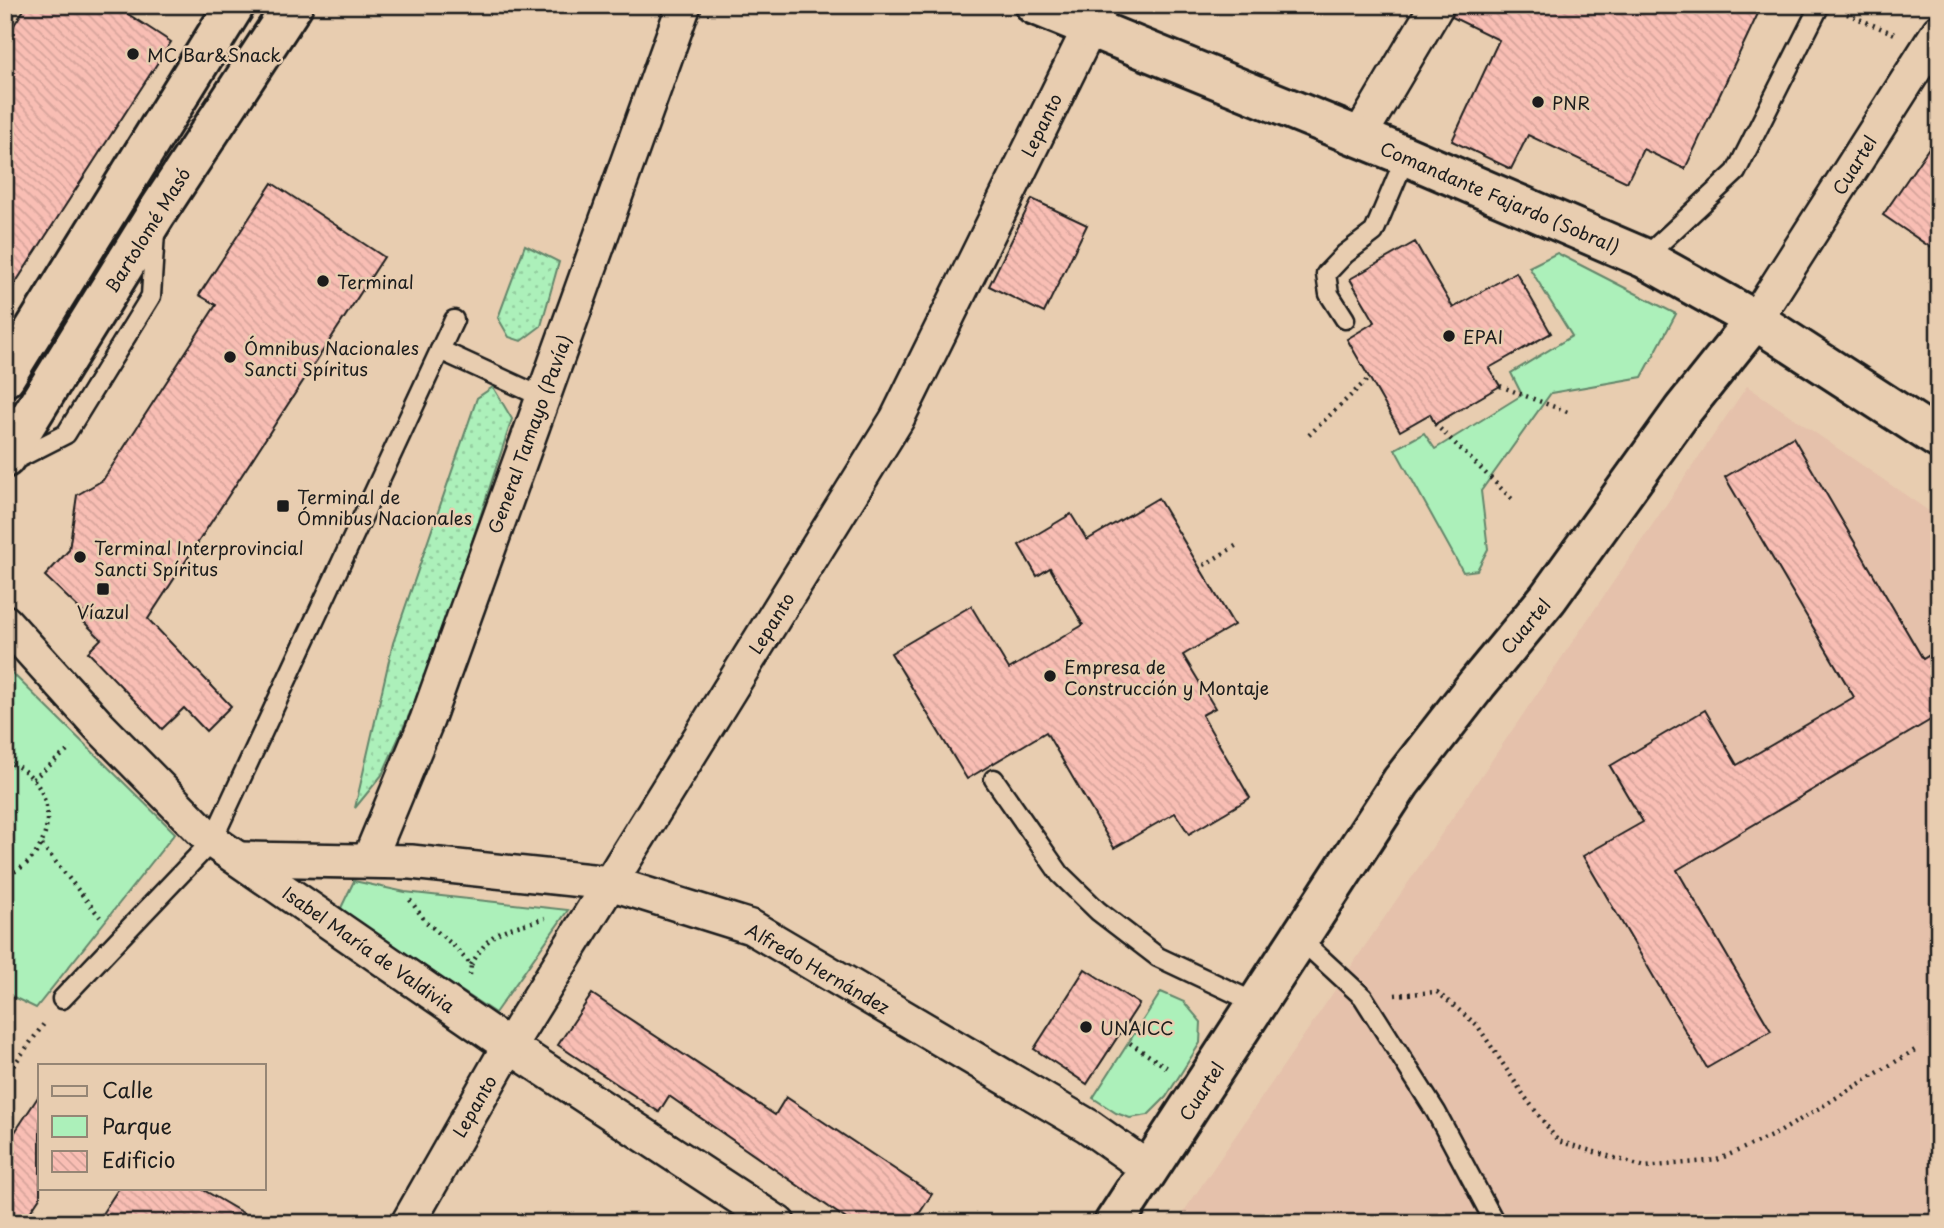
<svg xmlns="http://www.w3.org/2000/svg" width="1944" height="1228" font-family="'Playpen Sans',sans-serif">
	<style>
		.built { fill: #e5c1ab }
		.grass { fill: url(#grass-dots); stroke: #64866b; stroke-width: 2 }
		.park { fill: #acf0ba; stroke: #64866b; stroke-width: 2 }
		.building { fill: url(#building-back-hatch); stroke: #1c1c1c; stroke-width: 2 }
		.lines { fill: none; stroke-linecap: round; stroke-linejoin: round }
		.lane-casing { stroke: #1c1c1c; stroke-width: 23 }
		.street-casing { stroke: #1c1c1c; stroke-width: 38 }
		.secondary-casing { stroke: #1c1c1c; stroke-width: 44 }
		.primary-casing { stroke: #1c1c1c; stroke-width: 44 }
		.path { stroke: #1c1c1c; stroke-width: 4.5; stroke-dasharray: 2 5; stroke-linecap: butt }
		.lane { stroke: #e8cdb0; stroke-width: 18 }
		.street { stroke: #e8cdb0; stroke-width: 33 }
		.secondary { stroke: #e8cdb0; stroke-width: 38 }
		.primary { stroke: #e8cdb0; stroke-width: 38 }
		.poi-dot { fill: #1c1c1c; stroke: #e8cdb0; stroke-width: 2.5 }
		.labels { text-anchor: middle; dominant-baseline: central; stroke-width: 5; stroke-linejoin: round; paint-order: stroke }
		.poi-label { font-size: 18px; fill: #1c1c1c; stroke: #e8cdb0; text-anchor: start }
		.street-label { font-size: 18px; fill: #1c1c1c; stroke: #e8cdb0 }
	</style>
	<defs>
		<pattern id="grass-dots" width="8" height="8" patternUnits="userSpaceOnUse" patternTransform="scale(1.75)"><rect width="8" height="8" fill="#acf0ba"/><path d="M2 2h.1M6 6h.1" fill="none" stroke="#93cd9f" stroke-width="1.8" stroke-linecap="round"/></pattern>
		<pattern id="building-back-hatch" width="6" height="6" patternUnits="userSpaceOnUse" patternTransform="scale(1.75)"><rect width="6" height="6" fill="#f9beb4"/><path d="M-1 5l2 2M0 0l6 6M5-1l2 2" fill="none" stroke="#d5a39a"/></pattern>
	</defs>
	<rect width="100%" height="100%" fill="#e8cdb0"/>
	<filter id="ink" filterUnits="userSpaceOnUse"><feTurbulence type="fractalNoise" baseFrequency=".0143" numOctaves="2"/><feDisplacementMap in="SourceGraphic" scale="14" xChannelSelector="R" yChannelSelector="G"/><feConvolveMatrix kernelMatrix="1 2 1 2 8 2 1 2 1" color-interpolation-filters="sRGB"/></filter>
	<g filter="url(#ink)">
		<!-- built -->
		<path class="built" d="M1747 386 1939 518V1223H1176Z"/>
		<!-- grass -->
		<g class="grass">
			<path d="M525 245 559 262 541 326 521 341 509 337 498 318Z"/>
			<path d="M493 387 512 419 432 664 382 775 355 808 393 643 477 398Z"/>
		</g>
		<!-- park -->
		<g class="park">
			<path d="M1557 253 1676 314 1642 377 1551 393 1481 491 1488 549 1477 570 1463 572 1395 449 1424 433 1435 449 1522 395 1511 373 1572 336 1529 267Z"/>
			<path d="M5 666 175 833 36 1008 5 993Z"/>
			<path d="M354 881 405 892 568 910 495 1013 340 910Z"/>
			<path d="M1161 992 1184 1002 1201 1022 1200 1043 1166 1097 1148 1115 1130 1118 1116 1113 1093 1098Z"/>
		</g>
		<!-- building -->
		<g class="building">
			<path d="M27 5H114L171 42 5 299V39Z"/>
			<path d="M1456 5H1762L1685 169 1643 149 1627 182 1528 135 1511 169 1452 141 1499 40 1452 17Z"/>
			<path d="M1939 133V253L1883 215Z"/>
			<path d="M272 183 384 257 148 619 231 706 206 731 184 708 162 729 88 652 101 639 83 621 88 617 45 576 69 550 77 495 103 480 216 305 199 295Z"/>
			<path d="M1032 199 1087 225 1044 313 989 286Z"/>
			<path d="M1415 242 1453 308 1516 272 1551 333 1489 368 1500 386 1435 424 1430 414 1400 431 1347 339 1375 322 1350 279Z"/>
			<path d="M1793 437 1923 659 1939 649V715L1677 870 1771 1031 1707 1068 1583 856 1643 822 1610 766 1705 710 1737 765 1854 697 1725 477Z"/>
			<path d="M1158 498 1234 625 1183 655 1215 708 1202 715 1250 798 1189 834 1175 813 1114 848 1046 732 967 779 891 653 971 606 1009 669 1083 625 1050 568 1037 576 1019 545 1071 514 1087 540Z"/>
			<path d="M1085 969 1139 1004 1087 1084 1034 1049Z"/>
			<path d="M592 994 775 1115 786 1097 932 1194 913 1223H852L669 1096 659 1112 558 1045Z"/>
			<path d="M40 1094V1197L23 1223H5V1147Z"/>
			<path d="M119 1188H200L260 1223H96Z"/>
		</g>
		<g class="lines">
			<defs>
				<g id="lane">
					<path d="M1644 258 1736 172 1820 5"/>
					<path d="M1345 319 1329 294 1326 274 1345 254 1374 232 1406 156"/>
					<path d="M440 350 542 397"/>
					<path d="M11 462 66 434 151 296 155 232"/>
					<path d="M994 779 1060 874 1098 911 1158 957 1258 1004"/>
					<path d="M1300 939 1363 997 1436 1112 1495 1223"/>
					<path d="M62 999 212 841 454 320"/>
				</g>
				<g id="street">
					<path d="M1359 137 1437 5"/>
					<path d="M1755 320 1939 31"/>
					<path d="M5 622 99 726 212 841 509 1046 778 1223"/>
					<path d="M239 859 411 862 610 883 751 927 1088 1126 1150 1170"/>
					<path d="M369 860 427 720 684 5"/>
					<path d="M408 1223 509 1046 897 419 1101 5"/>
				</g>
				<g id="secondary">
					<path d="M1035 5 1406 156 1644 258 1755 320 1939 439"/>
					<path d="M1114 1223 1401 782 1477 684 1548 598 1683 410 1755 320"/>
				</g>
				<g id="primary">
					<path d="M5 377 235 5"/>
					<path d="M5 458 156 214 293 5"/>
				</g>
			</defs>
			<!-- lane casing -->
			<use href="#lane" class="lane-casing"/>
			<!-- street casing -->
			<use href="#street" class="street-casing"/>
			<!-- secondary casing -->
			<use href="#secondary" class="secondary-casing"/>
			<!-- primary casing -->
			<use href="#primary" class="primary-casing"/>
			<!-- path -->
			<g class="path">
				<path d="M1847 14 1897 35"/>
				<path d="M1500 386 1570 413"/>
				<path d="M1435 424 1512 499"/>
				<path d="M1309 435 1369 378"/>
				<path d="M1204 565 1237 545"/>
				<path d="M5 761C16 765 25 770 32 778 61 810 46 864 5 875"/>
				<path d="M33 779 71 748"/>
				<path d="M42 845 100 917"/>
				<path d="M410 900 426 922 453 945 471 965 470 975"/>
				<path d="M471 965C495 924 504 932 545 918"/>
				<path d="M1395 995 1437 992 1477 1025 1525 1097 1558 1141 1645 1167 1717 1160 1778 1133 1915 1050"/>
				<path d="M1130 1043 1169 1069"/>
				<path d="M5 1077 46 1021"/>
			</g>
			<!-- lane -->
			<use href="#lane" class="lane"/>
			<!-- street -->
			<use href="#street" class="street"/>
			<!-- secondary -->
			<use href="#secondary" class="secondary"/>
			<!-- primary -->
			<use href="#primary" class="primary"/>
		</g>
	</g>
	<!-- markers -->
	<g class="poi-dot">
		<circle cx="133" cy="54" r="7"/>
		<circle cx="1538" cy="102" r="7"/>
		<circle cx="323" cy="281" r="7"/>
		<circle cx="1449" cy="336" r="7"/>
		<circle cx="230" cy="357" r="7"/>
		<rect x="276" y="499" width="14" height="14" rx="3.5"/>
		<circle cx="80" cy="557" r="7"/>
		<rect x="96" y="582" width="14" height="14" rx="3.5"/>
		<circle cx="1050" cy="676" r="7"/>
		<circle cx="1086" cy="1027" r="7"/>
	</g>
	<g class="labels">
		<!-- poi labels -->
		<g class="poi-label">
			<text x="147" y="54">MC Bar&amp;Snack</text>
			<text x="1552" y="102">PNR</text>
			<text x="337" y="281">Terminal</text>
			<text x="1463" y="336">EPAI</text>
			<text x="244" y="347">Ómnibus Nacionales<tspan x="244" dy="21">Sancti Spíritus</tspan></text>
			<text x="297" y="496">Terminal de<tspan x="297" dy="21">Ómnibus Nacionales</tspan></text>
			<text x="94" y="547">Terminal Interprovincial<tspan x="94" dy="21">Sancti Spíritus</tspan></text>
			<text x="103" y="611" text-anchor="middle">Víazul</text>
			<text x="1064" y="666">Empresa de<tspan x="1064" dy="21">Construcción y Montaje</tspan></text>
			<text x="1100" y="1027">UNAICC</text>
		</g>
		<!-- street labels -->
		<g class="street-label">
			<text transform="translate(1041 125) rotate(-64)">Lepanto</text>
			<text transform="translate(1854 165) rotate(-58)">Cuartel</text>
			<text transform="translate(1500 197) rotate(23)">Comandante Fajardo (Sobral)</text>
			<text transform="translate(147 230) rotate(-58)">Bartolomé Masó</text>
			<text transform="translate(529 434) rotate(-70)">General Tamayo (Pavía)</text>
			<text transform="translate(771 623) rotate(-58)">Lepanto</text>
			<text transform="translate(1525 626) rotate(-50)">Cuartel</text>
			<text transform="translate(369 949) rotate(35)">Isabel María de Valdivia</text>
			<text transform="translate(818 968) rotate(30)">Alfredo Hernández</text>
			<text transform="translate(1201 1091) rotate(-57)">Cuartel</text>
			<text transform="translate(474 1106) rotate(-60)">Lepanto</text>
		</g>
	</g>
	<!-- margin -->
	<rect width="1944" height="1228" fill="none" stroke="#e8cdb0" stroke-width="28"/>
	<rect x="14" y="14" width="1916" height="1200" fill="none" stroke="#1c1c1c" stroke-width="2.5" filter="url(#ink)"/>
	<!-- legend -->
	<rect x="38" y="1064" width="228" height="126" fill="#e8cdb0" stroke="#968675" stroke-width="2"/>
	<rect x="52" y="1086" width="35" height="10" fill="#e8cdb0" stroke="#968675" stroke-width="2"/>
	<text x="102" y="1098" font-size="21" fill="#1c1c1c">Calle</text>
	<rect x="52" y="1116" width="35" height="21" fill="#acf0ba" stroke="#968675" stroke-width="2"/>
	<text x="102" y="1134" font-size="21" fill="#1c1c1c">Parque</text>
	<rect x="52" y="1151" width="35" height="21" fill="url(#building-back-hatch)" stroke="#968675" stroke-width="2"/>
	<text x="102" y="1168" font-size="21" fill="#1c1c1c">Edificio</text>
</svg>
